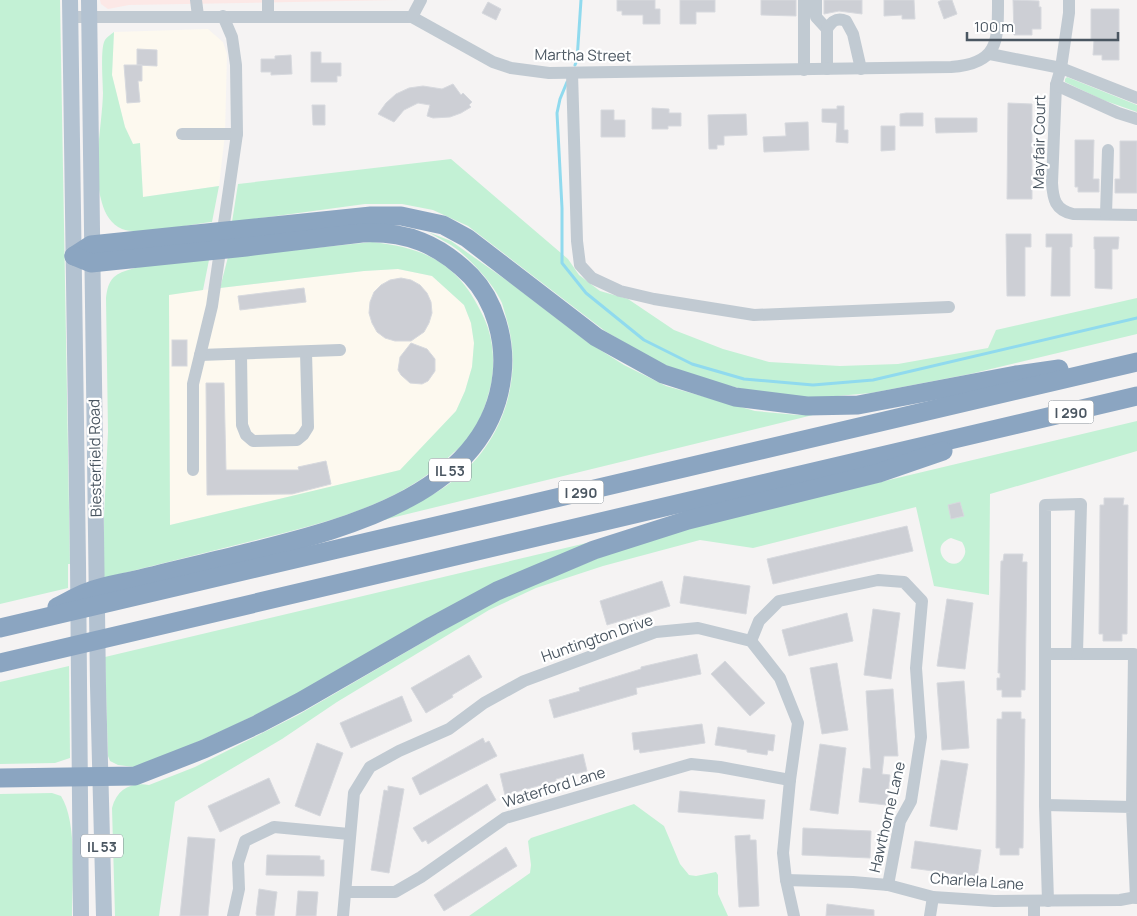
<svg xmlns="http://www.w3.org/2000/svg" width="1137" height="916" font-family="Manrope,sans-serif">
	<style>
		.commercial { fill: #fdf9ef }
		.medical { fill: #fce8e6 }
		.green { fill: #c3f1d5; fill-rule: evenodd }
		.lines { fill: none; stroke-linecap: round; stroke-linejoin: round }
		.stream { stroke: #90daee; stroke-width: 3 }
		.building { fill: #cdcfd5; stroke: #d7d9de }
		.minor { stroke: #c1cad2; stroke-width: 12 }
		.major { stroke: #b3c2d1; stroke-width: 16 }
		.highway { stroke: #8ba5c1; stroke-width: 19 }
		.labels { text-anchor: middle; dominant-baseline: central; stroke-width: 4.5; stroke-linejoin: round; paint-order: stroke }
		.shield { fill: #fff; stroke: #808990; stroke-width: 1 }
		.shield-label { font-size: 14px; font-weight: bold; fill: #4a5661 }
		.street-label { font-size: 15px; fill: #4a5661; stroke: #fff }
	</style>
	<rect width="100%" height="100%" fill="#f5f3f3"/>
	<!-- commercial -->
	<g class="commercial">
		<path d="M208 29 223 42 227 54 225 134 219 186 143 197 140 144H133L125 127 112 75 114 32Z"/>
		<path d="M398 269 432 276 464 305 471 323 474 343 472 367 465 391 456 411 401 470 170 525 169 294 364 271Z"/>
	</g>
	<!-- medical -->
	<path class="medical" d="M100 0H399L129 5 108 9 101 4Z"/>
	<!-- green -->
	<g class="green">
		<path d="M0 0H60L70 564H68V588L0 604Z"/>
		<path d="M114 32 112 75 125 127 133 144 140 143 143 197 219 186 212 222C191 224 140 236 122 229 111 224 105 214 102 203 92 167 102 128 103 93 103 81 100 48 105 40 107 37 111 34 114 32Z"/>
		<path d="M1067 77 1137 105V112L1103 100 1065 82V79Z"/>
		<path d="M451 159 568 259 579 275 600 291 628 299 674 330 723 349 769 362 840 366 898 364 988 348 996 330 1137 298V334L970 374 871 393 815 398 764 394 709 381 659 363 605 331 468 226 433 210 402 204H365L232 222 238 184Z"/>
		<path d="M428 232 451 241 513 285 586 341 624 365 666 386 755 411 798 415 817 414 383 520C409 507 437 495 459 476 505 438 524 374 506 317 504 311 503 304 500 299 492 283 472 261 458 250 449 243 438 238 428 232Z"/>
		<path d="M372 242C428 248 460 265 484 318 494 339 496 369 489 392 485 408 479 423 470 437 465 444 457 449 451 455 396 508 319 524 248 542 200 554 152 566 104 578V517L108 432 106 298C107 290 108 283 114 277 130 263 186 262 209 260L203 290 169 295 170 525 400 470 456 411 465 391 472 367 474 343 471 323 464 305 432 276 398 269 364 271 220 288 228 257Z"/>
		<path d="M1137 421V451L990 494 989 595 934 586 916 507 753 548 700 540 603 566 536 588 489 610 337 702 282 739 175 802 159 916H115L112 808C117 789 131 782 149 785L195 767 298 715 492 602 630 545 725 519ZM951 538 962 542C965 547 967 552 963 558 952 576 926 547 951 538Z"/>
		<path d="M612 537 237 724 168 755 134 767 118 765 110 761 108 756 105 657Z"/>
		<path d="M69 666 70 758 55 763 0 764V682Z"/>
		<path d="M52 793 61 796C78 823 72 883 72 916H0V794Z"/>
		<path d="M634 804 664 826 680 864 689 875 696 876 716 872 718 875V894L728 916H469L530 873 531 865 528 841 531 838Z"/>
	</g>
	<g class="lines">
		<!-- stream -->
		<g class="stream">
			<path d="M575 65 577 60 581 0"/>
			<path d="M567 82 560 99 557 113 562 208V263L586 293 644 340 692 364 744 379 813 385 873 380 1137 318"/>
		</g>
	</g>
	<!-- building -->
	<g class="building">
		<path d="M617 0H655V9H660V24H643V15H622V11H617Z"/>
		<path d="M680 0H715V12H696V24H680Z"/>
		<path d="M761 0H796V16L761 15Z"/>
		<path d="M824 0H862V14L839 11 824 14Z"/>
		<path d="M884 0H914L915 19H902V15L884 16Z"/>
		<path d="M942 0H952L957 14 944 19 938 2Z"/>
		<path d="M1013 0 1039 1V7H1041V29H1032V35H1014Z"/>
		<path d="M488 2 501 9 496 20 482 13Z"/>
		<path d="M1091 9H1119V60H1102V55H1093L1094 40H1091Z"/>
		<path d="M137 49 157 50V66L137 65Z"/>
		<path d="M311 52H321V63H341V76H337V82H311Z"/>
		<path d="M291 55 292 74 271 75V72H261V59H275V56Z"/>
		<path d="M124 65H142V81H138L140 102 127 103Z"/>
		<path d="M453 84 461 95 463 93 472 102 469 105 471 107 461 113 450 117 433 118 427 116 430 105 418 103 404 110 394 122 378 114 386 103 396 94 409 88 423 86 442 89Z"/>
		<path d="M1008 103 1032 104V199H1007Z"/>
		<path d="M312 105H325V125H313Z"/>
		<path d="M837 106H844V130H848V143L836 142 837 123 822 122V109H837Z"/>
		<path d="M652 108 669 109V113H681V126H668V129H652Z"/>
		<path d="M601 110H614V120H625V137H601Z"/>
		<path d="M906 113H923V126H900V114Z"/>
		<path d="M746 114 747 135 724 136V145H717V149H709L708 115Z"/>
		<path d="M935 118H977V132L936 133Z"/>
		<path d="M808 122 809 150 764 152 763 137 786 136 785 123Z"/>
		<path d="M881 126H895V150L881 151Z"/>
		<path d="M1075 140H1094L1093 179H1099V192H1078V187H1075Z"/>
		<path d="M1120 141H1137V193H1115V179H1120Z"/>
		<path d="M1006 234H1031V247H1025V296H1007Z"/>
		<path d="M1046 234H1072V247H1070V296H1051L1052 247H1046Z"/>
		<path d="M1094 237H1119L1118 249H1112V289L1095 288V249H1094Z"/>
		<path d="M401 278 411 280 420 285 427 293 431 302 432 313 429 323 424 332 411 341H395L385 338 377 332 372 323 369 313 370 302 374 292 381 285 390 280Z"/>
		<path d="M304 288 306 302 240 310 238 296Z"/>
		<rect x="172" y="340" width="15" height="26"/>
		<path d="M411 343 427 349 435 359V371L428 381 422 384 410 383 401 375 398 370 400 357Z"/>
		<path d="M206 383H224L226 470H299L298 467 326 461 331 484 292 494 207 495Z"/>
		<path d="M1104 498H1124L1123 505H1128L1127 634H1122V641H1103V634H1099L1100 505H1104Z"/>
		<path d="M960 502 964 516 951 519 948 505Z"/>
		<path d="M907 526 913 551 773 584 767 559Z"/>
		<path d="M1004 554H1023L1022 562H1027L1025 690H1021V697H1002V690H997V678H1000V673H998L1001 561H1003Z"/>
		<path d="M684 576 750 586 746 614 680 603Z"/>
		<path d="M662 581 670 606 607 625 600 601Z"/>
		<path d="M947 599 973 603 965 669 937 666Z"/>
		<path d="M873 609 900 613 891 679 864 675Z"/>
		<path d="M847 613 853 641 789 656 782 630Z"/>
		<path d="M697 654 701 674 636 688 637 694 554 718 549 700 580 691 579 688 641 669V667Z"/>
		<path d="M469 655 482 677 452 695 453 697 426 713 411 688Z"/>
		<path d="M725 661 765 703 750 716 711 674Z"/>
		<path d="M837 663 848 730 822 734 810 668Z"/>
		<path d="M964 681 969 748 942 750 937 683Z"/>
		<path d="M893 689 898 756H884L882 774 890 775 887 805 859 802 863 768 871 769 866 691Z"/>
		<path d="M402 696 412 721 351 748 340 723Z"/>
		<path d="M1002 712H1021V719H1025L1023 848H1019V855H1000V848H996L997 719H1002Z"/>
		<path d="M702 724 705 743 640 753 639 749 634 750 632 733Z"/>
		<path d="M718 727 775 735 773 751 768 750 767 755 747 752V750L715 745Z"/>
		<path d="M483 738 485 743 489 741 497 756 420 795 412 778Z"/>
		<path d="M317 743 343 753 320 816 295 806Z"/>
		<path d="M820 744 846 748 838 814 810 810Z"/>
		<path d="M583 754 587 771 556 779V781L505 795 500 774Z"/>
		<path d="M941 760 968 764 957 830 930 826Z"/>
		<path d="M269 778 280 803 220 832 208 806Z"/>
		<path d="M487 784 496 800 428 844 426 840 422 842 413 828Z"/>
		<path d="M388 786 404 789 389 873 371 870 384 790 388 791Z"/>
		<path d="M680 791 765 800 763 819 678 812Z"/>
		<path d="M803 828 871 831 870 858 802 855Z"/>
		<path d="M750 835V840H756L759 906 739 907 735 836Z"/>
		<path d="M188 837 215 839 208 916H180Z"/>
		<path d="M915 841 981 850 977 877 911 868Z"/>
		<path d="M506 847 517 866 444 911 434 895Z"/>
		<path d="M267 855 320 856V860H324V876L266 875Z"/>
		<path d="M259 889 277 892 274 916H257L256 914Z"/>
		<path d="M298 891 318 892 316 916H296Z"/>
		<path d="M827 904 874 910V916H826Z"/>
	</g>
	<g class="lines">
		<!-- minor -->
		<g class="minor">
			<path d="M196 0 198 16"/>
			<path d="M804 0V70"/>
			<path d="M816 0V17L827 29V69"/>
			<path d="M1069 0V13L1061 68 1056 85 1052 183C1053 199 1055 210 1073 214L1137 215"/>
			<path d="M268 16V0"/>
			<path d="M70 17H412L493 62 511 68 549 73 951 67C999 64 998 41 998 0"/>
			<path d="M412 17 421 0"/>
			<path d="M827 29C832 21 837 17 846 21L853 34 861 69"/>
			<path d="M990 54 1061 68 1137 98"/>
			<path d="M572 73 577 241 580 265 592 278 620 291 654 299 754 315 949 307"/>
			<path d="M1056 85 1118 113 1137 119"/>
			<path d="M182 134H237"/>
			<path d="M1106 214 1108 150"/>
			<path d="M241 354 242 425 246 435 253 441 297 440 303 435 308 427 306 352"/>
			<path d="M200 355 340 350"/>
			<path d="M193 470V384L212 306 237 134 236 65 232 37 223 16"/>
			<path d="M751 641 759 621 779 601 878 580 904 582 922 601 916 668 921 737 911 801 900 821 888 885"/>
			<path d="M1045 654H1134L1132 807"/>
			<path d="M1045 805 1132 807 1136 898"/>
			<path d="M786 880 853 882 888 885 933 897 994 901 1120 900 1137 897"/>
			<path d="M346 892H395L421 877 505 818 691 764 720 767 790 780"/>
			<path d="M1034 901V916"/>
			<path d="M1048 901 1045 805V505L1081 504 1077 653"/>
			<path d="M233 916 239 889 238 863 245 841 274 827 349 834"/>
			<path d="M343 916 354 793 370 767 399 751 449 729 484 703 524 681 656 632 698 628 751 641 780 678 798 723 790 780 783 853 786 880 794 916"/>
			<path d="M930 916 933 897"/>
		</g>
		<!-- major -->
		<g class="major">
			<path d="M70 0 78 563 81 916"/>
			<path d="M89 0 98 686 104 916"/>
		</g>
		<!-- highway -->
		<g class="highway">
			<path d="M74 256 91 245 371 216H401L443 225 467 238 596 337 663 374 735 397 807 406 858 405 1016 375 1059 369"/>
			<path d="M57 607C67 602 77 596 88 592 105 585 125 583 144 578 179 569 215 561 251 552 346 528 489 493 502 375 506 341 495 301 471 276 439 244 407 231 362 233L246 247 91 263 74 256"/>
			<path d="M0 628 1137 362"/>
			<path d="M0 663 1137 396"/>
			<path d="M0 778 135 776 204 749 258 724 300 702 432 626 497 591 594 550 688 520 879 473 943 451"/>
		</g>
	</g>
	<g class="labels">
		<!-- shield labels -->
		<g class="shield">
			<rect x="1048.5" y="400.5" width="45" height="23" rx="4"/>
			<rect x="429" y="458.5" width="42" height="23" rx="4"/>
			<rect x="558.5" y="480.5" width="45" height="23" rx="4"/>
			<rect x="81" y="834.5" width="42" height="23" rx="4"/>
		</g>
		<g class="shield-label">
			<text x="1071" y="412">I 290</text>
			<text x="450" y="470">IL 53</text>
			<text x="581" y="492">I 290</text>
			<text x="102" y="846">IL 53</text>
		</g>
		<!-- street labels -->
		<g class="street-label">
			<text transform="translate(583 55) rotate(1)">Martha Street</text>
			<text transform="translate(1039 142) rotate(-89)">Mayfair Court</text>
			<text transform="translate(95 458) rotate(-91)">Biesterfield Road</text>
			<text transform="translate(597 638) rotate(-19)">Huntington Drive</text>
			<text transform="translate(554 787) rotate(-17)">Waterford Lane</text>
			<text transform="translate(887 817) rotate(-77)">Hawthorne Lane</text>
			<text transform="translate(977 881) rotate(4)">Charlela Lane</text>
		</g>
	</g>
	<!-- scale -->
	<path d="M967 32v8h151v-8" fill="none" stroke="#4a5661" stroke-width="2.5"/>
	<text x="974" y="32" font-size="15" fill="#4a5661" stroke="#ffffff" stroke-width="4" paint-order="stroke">100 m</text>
</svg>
